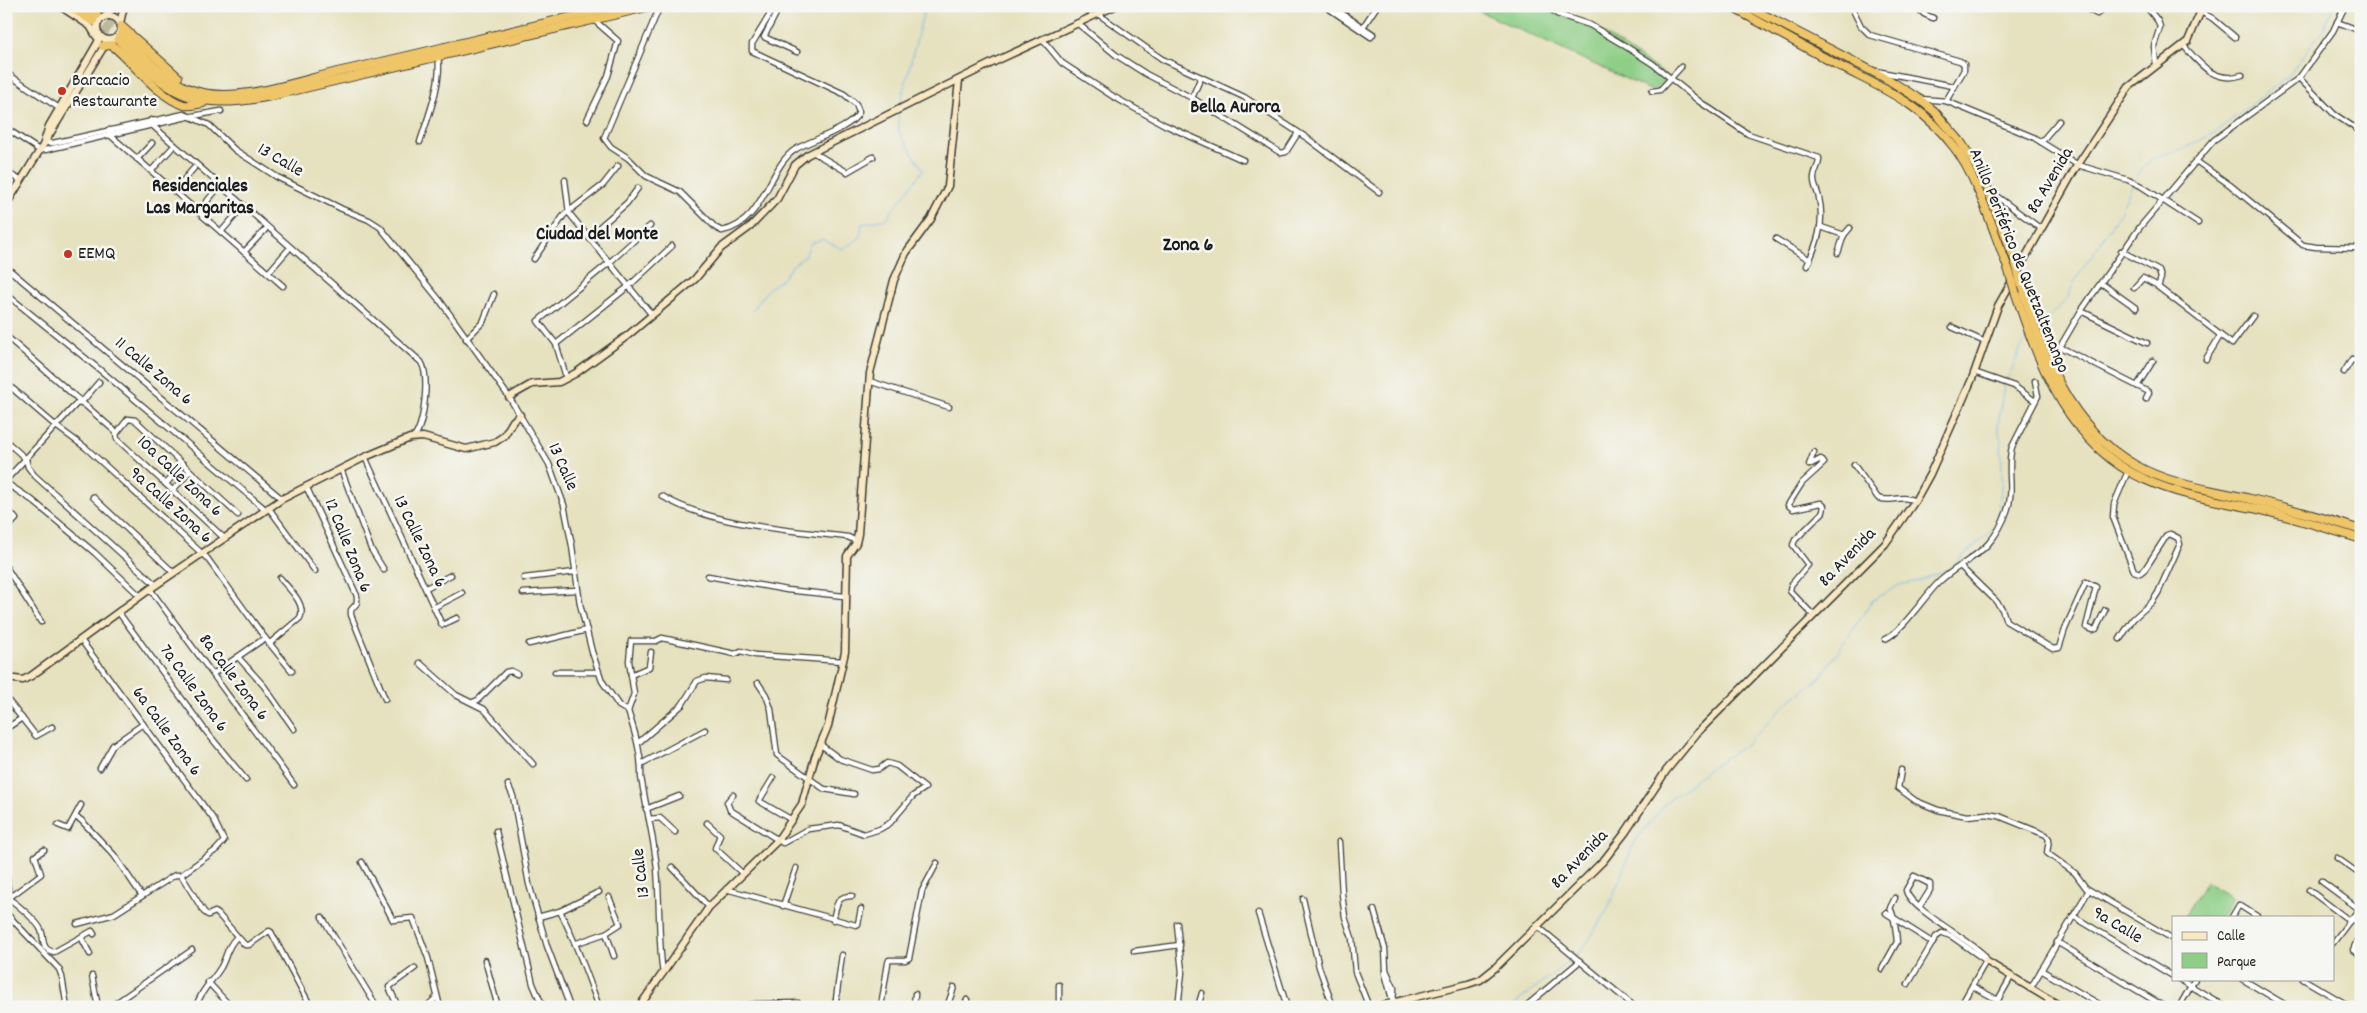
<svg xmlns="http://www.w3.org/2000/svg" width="2367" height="1013" font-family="Dekko,sans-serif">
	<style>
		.green { fill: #8ece86; stroke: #557551 }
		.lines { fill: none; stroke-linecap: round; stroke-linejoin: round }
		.stream { stroke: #76beee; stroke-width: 1 }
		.highway-tunnel { stroke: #beba9e; stroke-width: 8; stroke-dasharray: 8 4; stroke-linecap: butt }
		.street-casing { stroke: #3a3a34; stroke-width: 7 }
		.secondary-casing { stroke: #3a3a34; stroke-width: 9 }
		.highway-casing { stroke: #3a3a34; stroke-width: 10 }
		.street { stroke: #fff; stroke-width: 4.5 }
		.secondary { stroke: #f8e8c3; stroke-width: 6 }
		.highway { stroke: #eec569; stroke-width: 8 }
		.highway-bridge-casing { stroke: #3a3a34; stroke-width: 10; stroke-linecap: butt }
		.highway-bridge { stroke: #eec569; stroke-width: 8 }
		.poi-dot { fill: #c8321e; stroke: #f6f6f2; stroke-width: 2 }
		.labels { text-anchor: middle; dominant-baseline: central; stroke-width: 5; stroke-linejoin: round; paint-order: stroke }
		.poi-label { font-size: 18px; fill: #1c1c1c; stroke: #f6f6f2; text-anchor: start }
		.street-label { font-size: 18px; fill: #1c1c1c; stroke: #f6f6f2 }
		.neighbourhood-label { font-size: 19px; font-weight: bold; fill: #1c1c1c; stroke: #f6f6f2 }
		.quarter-label { font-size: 20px; font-weight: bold; fill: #1c1c1c; stroke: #f6f6f2 }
	</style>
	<rect width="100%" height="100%" fill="#f6f6f2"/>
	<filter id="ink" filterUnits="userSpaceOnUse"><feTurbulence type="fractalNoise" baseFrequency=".02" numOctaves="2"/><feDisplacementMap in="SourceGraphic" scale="10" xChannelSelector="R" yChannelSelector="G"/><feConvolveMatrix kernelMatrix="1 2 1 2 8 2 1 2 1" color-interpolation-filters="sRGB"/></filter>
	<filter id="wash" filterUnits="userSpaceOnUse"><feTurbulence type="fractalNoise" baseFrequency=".0096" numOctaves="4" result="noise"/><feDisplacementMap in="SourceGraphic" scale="20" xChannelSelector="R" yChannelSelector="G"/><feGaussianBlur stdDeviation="1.12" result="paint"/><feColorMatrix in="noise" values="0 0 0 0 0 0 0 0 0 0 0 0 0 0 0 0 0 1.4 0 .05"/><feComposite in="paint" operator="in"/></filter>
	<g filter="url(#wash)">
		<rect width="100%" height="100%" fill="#e6e1be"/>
		<!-- green -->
		<g class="green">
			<path d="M1468 6H1549L1554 12 1594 27 1670 78 1652 91Z"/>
			<path d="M2206 882 2232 898 2221 917H2184Z"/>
		</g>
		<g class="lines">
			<!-- stream -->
			<g class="stream">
				<path d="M900 105 925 6"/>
				<path d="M752 311 769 288 783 278 793 265 805 256 810 244 822 239 842 249 860 238 862 224 886 219 923 170 899 132 898 114"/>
				<path d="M2040 328 2067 299 2074 282 2120 212 2136 177 2151 159 2187 147 2214 133 2288 76 2324 28 2333 6"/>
				<path d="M2006 382 2022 346 2028 339"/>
				<path d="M1576 956 1587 943 1608 909 1634 842 1667 802 1710 768 1748 743 1786 704 1820 678 1873 600 1899 585 1919 581 1947 570 1989 533 1998 520 2002 477 2001 442 1998 426 2004 386"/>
				<path d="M1511 1007 1573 958"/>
			</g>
		</g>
	</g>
	<g filter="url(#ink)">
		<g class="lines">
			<!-- highway-tunnel -->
			<g class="highway-tunnel">
				<path d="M97 15 122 34"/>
				<path d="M93 21 118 39"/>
			</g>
			<defs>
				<g id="street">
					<path d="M660 6 604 138 611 147 628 158 646 176 680 192 716 228 722 231C765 223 768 166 796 149 811 140 853 128 859 112L856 104 844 94 752 51V44L775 6"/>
					<path d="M780 6 764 37 797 52"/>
					<path d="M1098 6V14L1162 59 1244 97 1307 138 1379 192"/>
					<path d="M1325 6 1371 37 1373 34 1331 6"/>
					<path d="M1548 6 1557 14 1590 25 1622 44 1653 64 1700 102 1748 134 1819 158C1820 166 1813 171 1814 180 1814 186 1818 192 1819 198 1825 223 1817 244 1807 266"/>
					<path d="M1851 6 1861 26 1870 35 1960 61 1964 64V70L1946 101"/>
					<path d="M1916 6 1924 14 1933 18"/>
					<path d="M2146 6 2158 21 2160 27 2154 46 2156 64"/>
					<path d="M2084 7 2097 14 2104 6"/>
					<path d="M2201 12 2212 18 2235 37"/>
					<path d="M2337 22 2361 31"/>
					<path d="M1077 23 1116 55 1146 74 1192 98 1281 153 1286 152 1298 133"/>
					<path d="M1361 30 1377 6"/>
					<path d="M1042 39 1062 63 1114 97 1165 125 1243 160"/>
					<path d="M2183 45C2200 64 2214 84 2242 75"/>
					<path d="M1876 71 1953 86"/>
					<path d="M6 73 59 108"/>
					<path d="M2299 78 2334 114 2361 132"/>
					<path d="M1652 91 1660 90 1681 67"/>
					<path d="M1192 98 1201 77"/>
					<path d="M1921 99 1946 101 2033 137 2078 165 2128 180 2141 186 2198 223"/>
					<path d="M151 120 152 125 421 362C430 376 424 423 415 436"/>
					<path d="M587 120 608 76 618 41 594 20"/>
					<path d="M6 128 39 150H45L187 117 221 111"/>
					<path d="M108 130 110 135 283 286"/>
					<path d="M420 142C427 120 443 80 438 57"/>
					<path d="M2041 142 2059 121"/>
					<path d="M43 143H53L184 114 209 125 235 150 277 177 342 209 369 220 380 227 441 302 509 397 549 464 564 505 572 546 580 604 592 652 602 681 619 706 628 711C635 733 642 754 641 777 646 808 654 838 657 869 660 904 658 939 663 974"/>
					<path d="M813 152 847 172 873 157"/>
					<path d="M137 159 152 143"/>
					<path d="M2196 161 2230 185 2303 245 2316 247 2361 248"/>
					<path d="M151 171 172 148"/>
					<path d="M6 172 20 180"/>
					<path d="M565 180 569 213 652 315"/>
					<path d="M174 191 194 168"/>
					<path d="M1995 195 2040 228"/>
					<path d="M198 212 218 188"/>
					<path d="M1821 227 1844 235 1850 228"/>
					<path d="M221 232 241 209"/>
					<path d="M588 237 627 203 638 188"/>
					<path d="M1776 239 1810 260"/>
					<path d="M2121 251 2159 271 2161 278 2158 287 2232 344 2253 316"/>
					<path d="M244 252 265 230"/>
					<path d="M1838 253 1844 235"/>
					<path d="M534 259 564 215 603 185 618 166"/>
					<path d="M6 267 282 499"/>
					<path d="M268 273 288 250"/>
					<path d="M2101 283 2136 308"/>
					<path d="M2134 288 2143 278 2158 286"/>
					<path d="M6 294 105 374 265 509"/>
					<path d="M2081 311 2147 343"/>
					<path d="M1952 327 1985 342"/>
					<path d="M6 336 117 433"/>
					<path d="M466 339 483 322 494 294"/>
					<path d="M556 344 629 286 672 246"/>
					<path d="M2060 347 2147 391 2149 393 2146 399"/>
					<path d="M2206 359 2220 336"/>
					<path d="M2049 360 2060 347 2081 311 2140 227 2214 140 2299 78 2333 31 2345 6"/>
					<path d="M1974 372 2014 386 2035 401"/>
					<path d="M2344 372 2352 359 2361 364"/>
					<path d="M566 377 556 344 538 321 610 262 650 226"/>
					<path d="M869 381 949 407"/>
					<path d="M6 383 56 426 86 448 207 558 265 638 292 671"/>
					<path d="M2137 386 2153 361"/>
					<path d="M81 403 99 382"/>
					<path d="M6 441 26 459 28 467 34 475 156 585"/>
					<path d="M365 457 442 625 457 618"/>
					<path d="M1854 465 1878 498C1890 503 1902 494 1915 501"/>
					<path d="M341 469 371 549 384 570"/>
					<path d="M6 480 79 401"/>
					<path d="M6 483 32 500 95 553 140 596"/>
					<path d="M166 484 183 464"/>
					<path d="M306 486 357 596V603L351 610V615L385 699"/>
					<path d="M173 490 190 471"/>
					<path d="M662 496C709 525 792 531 848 537L856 541"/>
					<path d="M93 497 174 573"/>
					<path d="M6 507 16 519 6 529"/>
					<path d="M268 507 315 571"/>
					<path d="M224 538 117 439 116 434 128 419 135 420 238 515"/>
					<path d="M6 567 41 622"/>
					<path d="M1961 567 1995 600 2002 609 2006 621 2053 649 2059 648 2065 629 2086 582 2096 587 2086 627 2093 630 2096 629 2105 610"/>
					<path d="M708 576 787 590 844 596"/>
					<path d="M524 578 575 572"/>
					<path d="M426 588 451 575"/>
					<path d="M150 589 294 785"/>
					<path d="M523 593 577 590"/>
					<path d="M435 607 462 593"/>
					<path d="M119 613 205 730 246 780"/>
					<path d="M1813 615 1790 591 1791 585 1808 565 1793 545 1795 540 1823 512 1824 506 1821 503 1793 509 1788 505 1802 483 1824 463 1821 459 1809 465 1814 452"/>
					<path d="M1885 639C1902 632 1926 594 1940 581 1955 567 1974 559 1988 544 1997 534 2003 523 2007 511 2015 490 2006 468 2012 447L2038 396 2035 381"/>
					<path d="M2120 639 2133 619 2152 602 2158 593 2180 544 2178 538 2170 534 2167 535 2145 569 2140 573 2134 571 2113 517 2114 504 2128 471"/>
					<path d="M269 644 300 618C307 604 288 588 280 578"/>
					<path d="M529 644 587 630"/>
					<path d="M238 657 264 686 294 729"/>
					<path d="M420 663 456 695 484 709 533 764"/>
					<path d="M555 672H598"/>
					<path d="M213 674 265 638"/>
					<path d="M631 675 649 667 651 652"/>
					<path d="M758 683 766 695 771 709 777 755 824 789 854 794"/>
					<path d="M6 698 36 736 52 727"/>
					<path d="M473 702 478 700 506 672 511 671 517 674"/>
					<path d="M628 711 634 694 629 661 631 641H656L662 638 735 654 741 651 755 655 843 661"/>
					<path d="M7 728 22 718"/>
					<path d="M638 743 682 705 697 681 706 678 726 680"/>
					<path d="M641 764 705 730"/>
					<path d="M100 768 113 745 143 724"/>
					<path d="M1901 770 1898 788 1916 801 1938 810 1967 816 1986 814 1999 816 2046 835 2049 839 2047 853 2075 873 2086 888 2173 939"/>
					<path d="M773 778 759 801 792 820"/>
					<path d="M508 785 513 796 529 884 547 946 570 1007"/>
					<path d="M733 795 727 802 730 810 783 843 808 829 839 825 864 834 880 829 890 823 913 796 925 788 897 766 887 763 879 769 872 770 840 759 821 745"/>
					<path d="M646 809 679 796"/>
					<path d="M75 817 81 820 114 855 142 896"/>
					<path d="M649 819 660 818 675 832"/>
					<path d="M707 823 720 835 715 848 743 874"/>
					<path d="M58 825 68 829 81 805"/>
					<path d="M496 831 533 984 543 1007"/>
					<path d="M1339 842 1342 894 1345 917 1352 938 1355 972 1369 1007"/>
					<path d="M2337 858 2361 875"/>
					<path d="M362 862 393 920 413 918 428 958 440 1007"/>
					<path d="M672 867 709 907"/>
					<path d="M6 868 9 899C16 903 38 922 41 930 45 939 40 949 54 952L92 931 94 934"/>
					<path d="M181 875 204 912 208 915 215 912 218 914 245 945H249L269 931 271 932 311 1007"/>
					<path d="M2321 881 2359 909"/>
					<path d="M726 889 856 925 858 924 861 909"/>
					<path d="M2309 890 2350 921"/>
					<path d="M1303 899 1319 967 1333 1007"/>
					<path d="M6 900 41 874 35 856 44 850"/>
					<path d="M783 906 796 868"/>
					<path d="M1920 906 1930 890V884L1914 876 1906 890C1908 908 1972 941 1985 956L1986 961 1960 1007"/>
					<path d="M1374 910 1385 949 1386 970 1394 988 1393 1003"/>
					<path d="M560 911C576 942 587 974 599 1007"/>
					<path d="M6 913 59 969 62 977 67 1007"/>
					<path d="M1258 913 1287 1007"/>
					<path d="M1886 913 1933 943"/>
					<path d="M2073 916 2173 976"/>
					<path d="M322 917 377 1007"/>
					<path d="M538 917 560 911 599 892"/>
					<path d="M2232 917 2239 905 2258 917"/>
					<path d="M2352 919 2361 925"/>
					<path d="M833 920C837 906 835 896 852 896"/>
					<path d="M77 924 114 914 175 875H181L216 850 224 841 214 820 81 640"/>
					<path d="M1177 924 1182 972 1178 1007"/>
					<path d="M1536 925 1635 1007"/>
					<path d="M2361 931 2353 950 2361 956"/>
					<path d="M606 933 614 956"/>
					<path d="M81 937 90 954"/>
					<path d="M2057 942 2165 1007"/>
					<path d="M577 943 606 933 620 924 609 897"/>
					<path d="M2333 943 2361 906"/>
					<path d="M1134 951 1180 945"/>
					<path d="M485 960 498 1007"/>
					<path d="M1882 969 1897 942C1896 931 1895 917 1890 908L1895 898"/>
					<path d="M2041 970 2104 1007"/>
					<path d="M1385 973 1392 999"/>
					<path d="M92 976 98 1007"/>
					<path d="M2179 979 2226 1007"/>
					<path d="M2242 979 2289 1007"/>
					<path d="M2303 979 2351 1007"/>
					<path d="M208 982 231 1007"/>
					<path d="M1908 984 1936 937 1942 933 1951 936 1985 960"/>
					<path d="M1059 985V1007"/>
					<path d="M1972 986 1998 1000"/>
					<path d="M2030 989 2089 890"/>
					<path d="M110 1007 192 950"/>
					<path d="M196 1007C202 988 212 982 221 967 227 956 227 946 237 937"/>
					<path d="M398 1007 389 987 415 968"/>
					<path d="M426 1007 437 997"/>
					<path d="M734 1007 756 1004 798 1003"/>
					<path d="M835 1007 842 955"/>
					<path d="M881 1007 888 963 889 960H905L909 958 922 891 937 863"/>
					<path d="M914 1007 915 994"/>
					<path d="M947 1007 954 987"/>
					<path d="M964 1007 967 1000"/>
					<path d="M1198 1007 1202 993"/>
					<path d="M1525 1007 1580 961"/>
					<path d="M1994 1007 2011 977"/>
					<path d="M2045 1007 2049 1000"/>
					<path d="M2179 1007 2195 979"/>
				</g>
				<g id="secondary">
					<path d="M60 6 90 26 96 36"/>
					<path d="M97 6 106 11 112 10"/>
					<circle cx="109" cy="28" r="12"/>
					<path d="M120 23 124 6"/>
					<path d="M45 139 49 126 98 42 99 34"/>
					<path d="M6 205 108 40"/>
					<path d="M509 397 532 384 559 382 576 373 627 336 695 279 721 248 751 226 777 199 795 165 807 155 998 60 1115 6"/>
					<path d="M6 678 23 680 31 676 150 589 282 499 365 457 410 438 423 437 466 449 495 442 504 436 513 421 520 415"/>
					<path d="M1986 961 2062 1007"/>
					<path d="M639 1007 709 907 777 841 802 804 815 757 828 726 845 652 847 556 856 543 858 534 870 373 894 280 906 253 931 219 948 186 959 80"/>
					<path d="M1376 1007 1468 984 1480 980 1495 968 1604 860 1625 833 1666 771 1697 733 1885 544 1915 501 1930 474 1972 379 1998 306 2075 169 2129 87 2188 41 2203 6"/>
				</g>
				<g id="highway">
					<path d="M69 6 93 21"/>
					<path d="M83 6 97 15"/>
					<path d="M1730 6C1765 25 1799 44 1834 63 1882 89 1919 101 1954 147 1977 176 1994 233 2008 268"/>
					<path d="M1747 6 1889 80 1919 99 1934 111 1960 141 1983 177 2015 260"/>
					<path d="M121 26 178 77"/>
					<path d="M122 34C142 55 164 80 192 90 234 105 295 82 337 72 373 64 409 56 445 47"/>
					<path d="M118 39C170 97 193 111 271 96L651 6"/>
					<path d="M103 46 112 45C132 61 159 98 184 105 190 106 197 104 203 103"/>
					<path d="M441 51 445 47 617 6"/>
					<path d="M2021 283C2041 352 2069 428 2135 465 2170 485 2212 490 2251 499 2288 508 2325 518 2361 530"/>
					<path d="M2016 294C2038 365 2072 447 2144 479 2180 496 2220 501 2258 509 2293 517 2327 528 2361 539"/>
				</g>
			</defs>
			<!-- street casing -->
			<use href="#street" class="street-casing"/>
			<!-- secondary casing -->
			<use href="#secondary" class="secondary-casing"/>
			<!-- highway casing -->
			<use href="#highway" class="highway-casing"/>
			<!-- street -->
			<use href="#street" class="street"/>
			<!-- secondary -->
			<use href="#secondary" class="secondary"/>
			<!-- highway -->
			<use href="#highway" class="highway"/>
			<defs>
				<g id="highway-bridge">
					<path d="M2015 260 2021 283"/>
					<path d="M2008 268 2016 294"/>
				</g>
			</defs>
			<!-- highway-bridge casing -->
			<use href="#highway-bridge" class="highway-bridge-casing"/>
			<!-- highway-bridge -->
			<use href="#highway-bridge" class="highway-bridge"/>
		</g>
	</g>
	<!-- markers -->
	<g class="poi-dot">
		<circle cx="62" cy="91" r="5"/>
		<circle cx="68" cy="254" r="5"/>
	</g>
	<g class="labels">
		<!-- poi labels -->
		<g class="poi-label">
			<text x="72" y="81">Barcacio<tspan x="72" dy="21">Restaurante</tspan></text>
			<text x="78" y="254">EEMQ</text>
		</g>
		<!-- street labels -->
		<g class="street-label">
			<text transform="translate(280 161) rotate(30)">13 Calle</text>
			<text transform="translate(2051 181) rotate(-59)">8a Avenida</text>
			<text transform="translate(2018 261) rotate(68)">Anillo Periférico de Quetzaltenango</text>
			<text transform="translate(153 372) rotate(40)">11 Calle Zona 6</text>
			<text transform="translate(562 467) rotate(66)">13 Calle</text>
			<text transform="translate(179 477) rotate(43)">10a Calle Zona 6</text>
			<text transform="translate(170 506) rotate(42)">9a Calle Zona 6</text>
			<text transform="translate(419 542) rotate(64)">13 Calle Zona 6</text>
			<text transform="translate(347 546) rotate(68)">12 Calle Zona 6</text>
			<text transform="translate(1848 558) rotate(-46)">8a Avenida</text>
			<text transform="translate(233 678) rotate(53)">8a Calle Zona 6</text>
			<text transform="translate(193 689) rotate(54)">7a Calle Zona 6</text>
			<text transform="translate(166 732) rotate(54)">6a Calle Zona 6</text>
			<text transform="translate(1580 860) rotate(-46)">8a Avenida</text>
			<text transform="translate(642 873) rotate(-97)">13 Calle</text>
			<text transform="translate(2117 926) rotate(31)">9a Calle</text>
		</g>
		<!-- neighbourhood labels -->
		<g class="neighbourhood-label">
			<text x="1235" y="108">Bella Aurora</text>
			<text x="200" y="187">Residenciales<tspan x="200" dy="22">Las Margaritas</tspan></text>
			<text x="597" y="235">Ciudad del Monte</text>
		</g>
		<!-- quarter labels -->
		<g class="quarter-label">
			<text x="1188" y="246">Zona 6</text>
		</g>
	</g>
	<!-- margin -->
	<rect width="2367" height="1013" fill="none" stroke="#f6f6f2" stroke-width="25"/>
	<!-- legend -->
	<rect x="2172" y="916" width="162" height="65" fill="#f6f6f2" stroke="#9f9f9c"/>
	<rect x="2182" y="932" width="25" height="8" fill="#f8e8c3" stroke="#9f9f9c"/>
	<text x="2217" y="940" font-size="15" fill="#1c1c1c">Calle</text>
	<rect x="2182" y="953" width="25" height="15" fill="#8ece86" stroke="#9f9f9c"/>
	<text x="2217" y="966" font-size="15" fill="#1c1c1c">Parque</text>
</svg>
